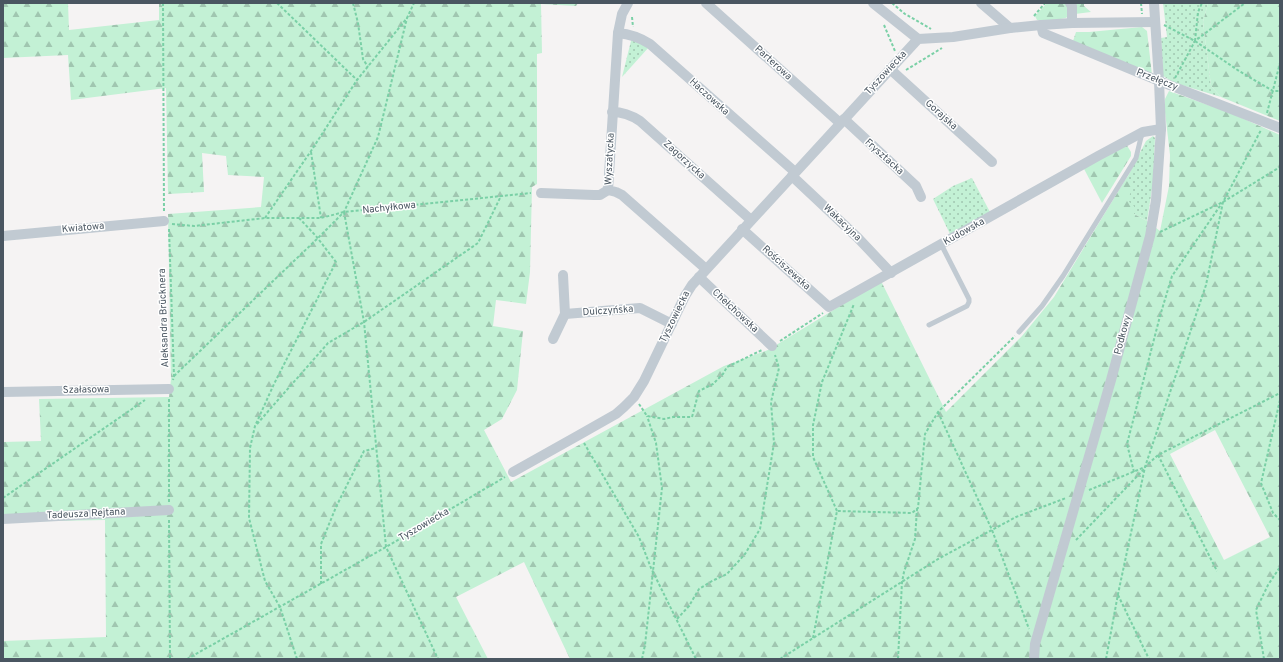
<svg xmlns="http://www.w3.org/2000/svg" width="1283" height="662" font-family="Overpass,sans-serif">
	<style>
		.green { fill: url(#green-dots) }
		.forest { fill: url(#forest-firs); fill-rule: evenodd }
		.lines { fill: none; stroke-linecap: round; stroke-linejoin: round }
		.path { stroke: #7ad0a6; stroke-width: 2; stroke-dasharray: 3 2; stroke-linecap: butt }
		.lane { stroke: #c1cad2; stroke-width: 5 }
		.street { stroke: #c1cad2; stroke-width: 10 }
		.labels { text-anchor: middle; dominant-baseline: central; stroke-width: 3; stroke-linejoin: round; paint-order: stroke }
		.street-label { font-size: 10px; fill: #4a5661; stroke: #fff }
	</style>
	<defs>
		<pattern id="green-dots" width="8" height="8" patternUnits="userSpaceOnUse"><rect width="8" height="8" fill="#c3f1d5"/><path d="M2 2h.1M6 6h.1" fill="none" stroke="#a0c6b0" stroke-width="1.8" stroke-linecap="round"/></pattern>
		<pattern id="forest-firs" width="22" height="20" patternUnits="userSpaceOnUse"><rect width="22" height="20" fill="#c3f1d5"/><path d="M5 1l3.5 6h-7zM16 11l3.5 6h-7z" fill="#a0c6b0"/></pattern>
	</defs>
	<rect width="100%" height="100%" fill="#f5f3f3"/>
	<!-- green -->
	<g class="green">
		<path d="M1163 3H1208L1203 22 1211 86 1221 97 1175 83 1163 76 1161 38 1167 37Z"/>
		<path d="M632 37 649 47 622 77Z"/>
		<path d="M1153 136 1155 138 1153 183 1147 221 1134 214 1128 201 1125 180 1128 176 1146 141Z"/>
		<path d="M972 178 990 212 950 234 933 199 953 186Z"/>
	</g>
	<!-- forest -->
	<g class="forest">
		<path d="M3 3H68L69 30 159 20V3H578L576 6 541 4 542 53 537 54V184L532 187 530 272 526 304 496 300 493 326 523 331 517 390 502 419 484 430 511 482 724 366 768 350 881 281 946 412 1022 336 1054 297 1125 180 1133 184 1128 201 1134 206V214L1147 221 1160 231 1169 186 1170 155 1165 112V99L1169 91 1233 114 1280 135V659H570L524 562 456 597 488 659H3V641L106 637 105 520 3 522V442L41 441 39 399 169 397 171 379 168 214 261 207 264 177 228 175 226 156 202 153 204 192 168 194 166 88 71 100 68 55 3 58ZM1215 430 1270 537 1224 560 1170 454Z"/>
		<path d="M1047 3H1068L1069 16C1063 21 1045 20 1037 20L1035 16Z"/>
		<path d="M1075 3H1084V6L1091 12 1075 14Z"/>
		<path d="M1208 3H1280V121L1221 97 1211 86 1203 22Z"/>
		<path d="M1142 27 1147 31 1152 75 1073 41 1076 32H1089Z"/>
		<path d="M1126 144 1131 152V156L1102 203 1083 167Z"/>
	</g>
	<g class="lines">
		<!-- path -->
		<g class="path">
			<path d="M163 3 164 212"/>
			<path d="M277 3 357 80"/>
			<path d="M353 3 358 23 363 59 368 67"/>
			<path d="M892 3 905 14 931 29"/>
			<path d="M1141 3 1142 14"/>
			<path d="M1034 16 1045 3"/>
			<path d="M632 17 633 27"/>
			<path d="M884 25 895 51"/>
			<path d="M1164 25 1195 41 1239 71 1273 91H1280"/>
			<path d="M1195 41 1198 12 1202 3"/>
			<path d="M906 70 942 48"/>
			<path d="M1175 78 1195 41 1245 3"/>
			<path d="M1267 113 1280 63"/>
			<path d="M311 152 321 218"/>
			<path d="M344 212 364 322 386 547 438 659"/>
			<path d="M265 218 311 151 357 80 407 18 414 3"/>
			<path d="M172 224 194 226 265 218H321L344 212 531 193"/>
			<path d="M169 229 174 376 173 380"/>
			<path d="M1160 232 1223 202 1280 167"/>
			<path d="M780 341 823 313"/>
			<path d="M174 376 318 238 344 212 378 137 407 18"/>
			<path d="M1280 400 1261 483 1273 513 1280 520"/>
			<path d="M639 404 647 416 664 419 673 417H692L699 391 713 384 723 374 727 367 762 350"/>
			<path d="M938 412 992 530 1029 629"/>
			<path d="M257 424 328 343 364 322 478 243 501 196"/>
			<path d="M584 443 639 537 651 568 696 659"/>
			<path d="M1158 455 1217 571"/>
			<path d="M1134 472 1127 444 1160 316 1172 276 1222 203"/>
			<path d="M1089 490 1145 467 1158 455 1280 393"/>
			<path d="M3 498 145 400"/>
			<path d="M169 502V398"/>
			<path d="M837 511 813 457V425L822 382 854 304"/>
			<path d="M169 520 170 659"/>
			<path d="M1076 540 1145 468"/>
			<path d="M321 584V544L336 507 364 451 376 448"/>
			<path d="M1118 595 1149 659"/>
			<path d="M677 619 689 606 699 589 712 581 727 574 745 554 760 529 774 443 771 402 779 368 775 355"/>
			<path d="M813 638 837 511 912 513 918 508 925 434 938 412 1015 336"/>
			<path d="M187 659 386 547 505 477"/>
			<path d="M297 659 280 607 265 581 249 518 250 448 255 426 274 384 336 262 316 236 299 218"/>
			<path d="M642 659 645 645 662 488 656 443 647 416"/>
			<path d="M780 659 938 559 1016 517 1066 498"/>
			<path d="M898 659 902 582 904 572 915 539 917 509"/>
			<path d="M1106 659 1118 594 1145 467 1206 285 1223 202 1261 130"/>
			<path d="M1264 659 1256 610 1268 585 1280 567"/>
		</g>
		<!-- lane -->
		<g class="lane">
			<path d="M929 325 967 306 969 302V299L941 244"/>
			<path d="M1019 332 1042 306 1063 276 1136 158 1142 133"/>
		</g>
		<!-- street -->
		<g class="street">
			<path d="M628 3 622 14 618 33 608 190 616 192 622 195 706 269"/>
			<path d="M706 3 840 123"/>
			<path d="M873 3 918 39"/>
			<path d="M981 3 1010 28"/>
			<path d="M1070 3 1072 6V23"/>
			<path d="M1041 25 1043 33 1159 81 1280 128"/>
			<path d="M618 33C630 34 639 37 650 44L795 172"/>
			<path d="M890 69 992 162"/>
			<path d="M612 112C623 112 631 115 640 121L751 220"/>
			<path d="M844 119 916 186 921 197"/>
			<path d="M792 176 858 238 891 273"/>
			<path d="M541 193 594 195H600L608 190"/>
			<path d="M742 229 829 307 1098 156 1143 132 1161 129"/>
			<path d="M3 236 164 221"/>
			<path d="M699 277 772 346"/>
			<path d="M565 314 640 308 672 324"/>
			<path d="M553 339 565 314 563 275"/>
			<path d="M3 392 169 389"/>
			<path d="M513 472 579 435 616 414 624 407 634 397 644 381 685 296 692 285 918 39 953 37 1010 28 1041 25 1072 23 1155 22"/>
			<path d="M3 519 169 510"/>
			<path d="M1034 659 1035 644 1111 380 1150 236 1156 200 1161 129 1159 81 1154 3"/>
		</g>
	</g>
	<g class="labels">
		<!-- street labels -->
		<g class="street-label">
			<text transform="translate(773 63) rotate(42)">Parterowa</text>
			<text transform="translate(886 73) rotate(-47)">Tyszowiecka</text>
			<text transform="translate(1157 80) rotate(21)">Przełęczy</text>
			<text transform="translate(709 97) rotate(42)">Haczowska</text>
			<text transform="translate(941 115) rotate(42)">Gorajska</text>
			<text transform="translate(884 157) rotate(42)">Frysztacka</text>
			<text transform="translate(610 159) rotate(-87)">Wyszatycka</text>
			<text transform="translate(684 160) rotate(42)">Zagorzycka</text>
			<text transform="translate(389 208) rotate(-6)">Nachyłkowa</text>
			<text transform="translate(842 223) rotate(44)">Wakacyjna</text>
			<text transform="translate(83 228) rotate(-5)">Kwiatowa</text>
			<text transform="translate(964 232) rotate(-29)">Kudowska</text>
			<text transform="translate(786 268) rotate(42)">Rościszewska</text>
			<text transform="translate(608 311) rotate(-4)">Dulczyńska</text>
			<text transform="translate(735 311) rotate(43)">Chełchowska</text>
			<text transform="translate(675 317) rotate(-64)">Tyszowiecka</text>
			<text transform="translate(164 318) rotate(-92)">Aleksandra Brücknera</text>
			<text transform="translate(1123 335) rotate(-75)">Podkowy</text>
			<text transform="translate(86 390) rotate(-1)">Szałasowa</text>
			<text transform="translate(86 514) rotate(-3)">Tadeusza Rejtana</text>
			<text transform="translate(424 525) rotate(-30)">Tyszowiecka</text>
		</g>
	</g>
	<!-- border -->
	<rect width="1283" height="662" fill="none" stroke="#4a5661" stroke-width="8"/>
</svg>
